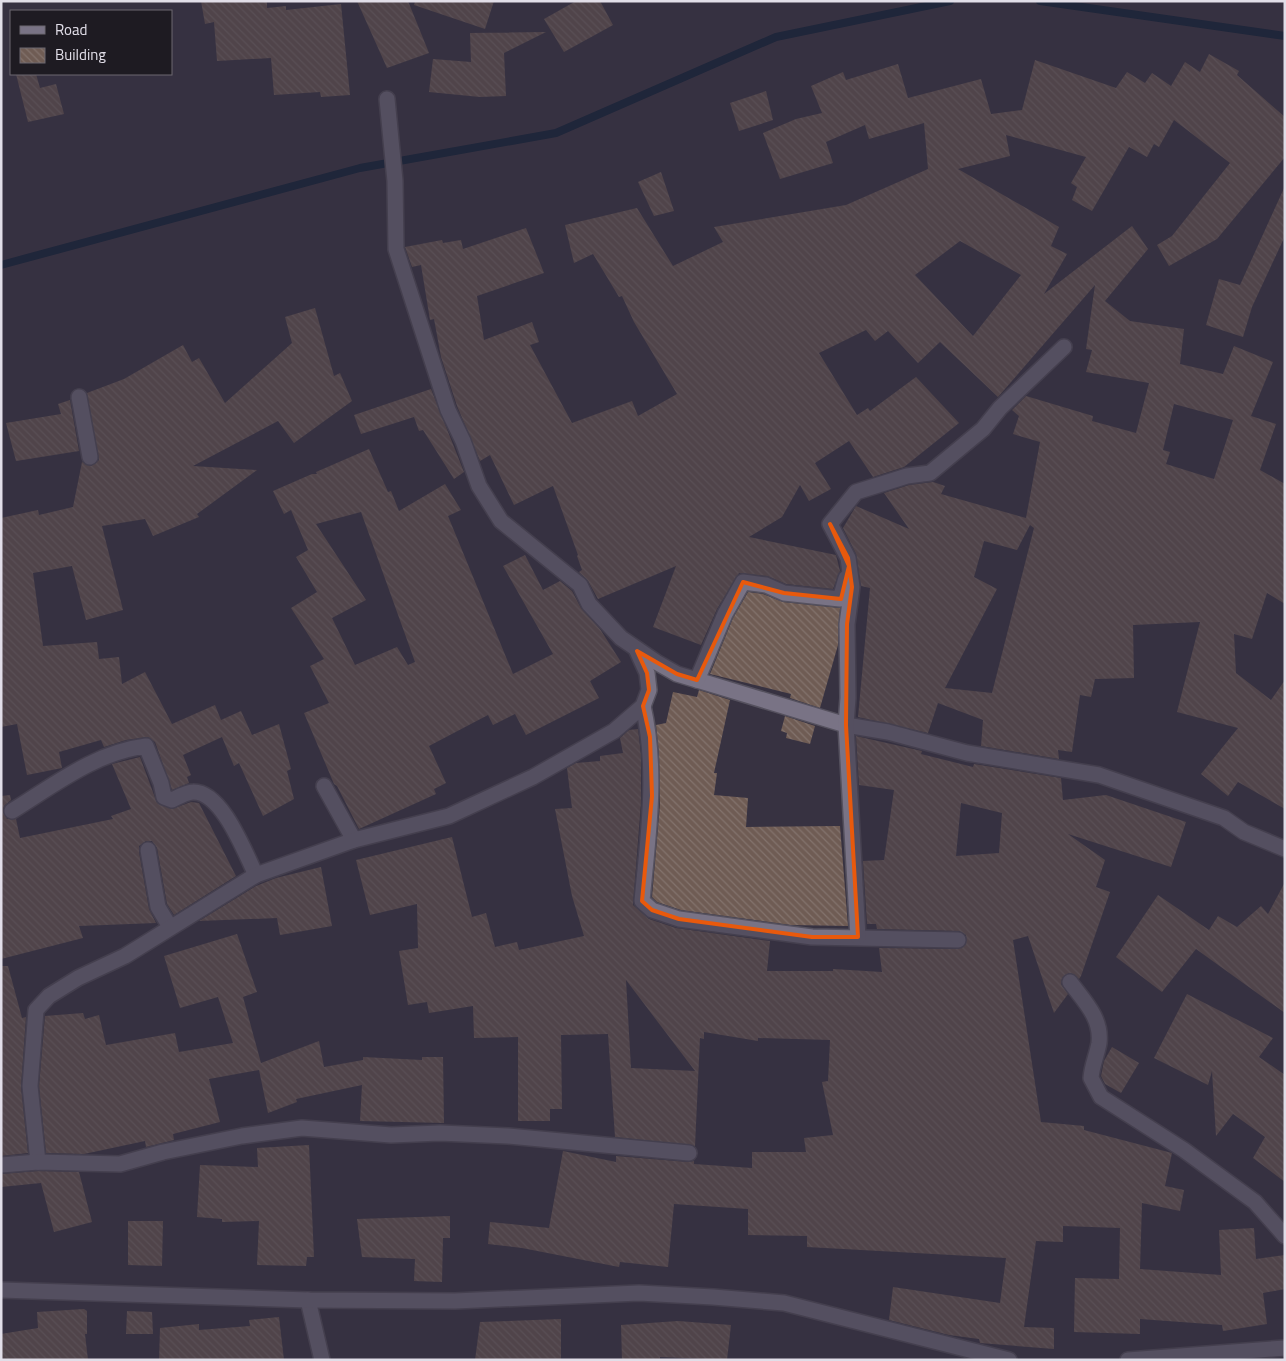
<svg xmlns="http://www.w3.org/2000/svg" width="1286" height="1361" font-family="'Titillium Web',sans-serif">
	<style>
		.lines { fill: none; stroke-linecap: round; stroke-linejoin: round }
		.stream { stroke: #031931; stroke-width: 8 }
		.building { fill: url(#building-back-hatch); fill-rule: evenodd }
		.minor-casing { stroke: #55515e; stroke-width: 18 }
		.tertiary-casing { stroke: #55515e; stroke-width: 18 }
		.minor { stroke: #797385; stroke-width: 15 }
		.tertiary { stroke: #797385; stroke-width: 15 }
		.marked { fill: none; stroke: #e8590c; stroke-width: 4; stroke-linejoin: round }
	</style>
	<defs>
		<pattern id="building-back-hatch" width="6" height="6" patternUnits="userSpaceOnUse" patternTransform="scale(1.25)"><rect width="6" height="6" fill="#6f5c54"/><path d="M-1 5l2 2M0 0l6 6M5-1l2 2" fill="none" stroke="#83736d"/></pattern>
	</defs>
	<rect width="100%" height="100%" fill="#373241"/>
	<g class="lines">
		<!-- stream -->
		<g class="stream">
			<path d="M1040 1 1285 36"/>
			<path d="M1 265 360 168 556 133 776 37 950 1"/>
		</g>
	</g>
	<!-- building -->
	<g class="building">
		<path d="M201 1H267V8L286 6V10L341 4 350 95 321 97 320 92 274 95 271 58 217 61 214 22 205 24Z"/>
		<path d="M357 1H408L429 53 387 68Z"/>
		<path d="M415 1H494L485 29 414 5Z"/>
		<path d="M576 1H600L613 25 564 52 544 19Z"/>
		<path d="M546 32 504 53 506 96 480 97 429 92 433 59 471 62 470 33Z"/>
		<path d="M1209 54 1239 71 1237 75 1285 117V157L1217 239 1169 266 1157 245 1172 236 1230 163 1174 120 1159 147 1154 144 1147 157 1129 147 1092 211 1072 200 1077 187 1071 183 1086 157 1006 135 1010 156 958 169 1059 227 1051 246 1067 254 1044 294 1132 226 1148 249 1105 301 1130 321 1184 329 1180 364 1223 374 1234 346 1273 362 1251 416 1276 424 1260 470 1285 484V604L1267 593 1252 639 1234 634 1236 673 1271 700 1285 680V809L1238 782 1228 796 1201 774 1238 728 1177 712 1200 622 1133 625 1134 678 1095 679 1091 697 1080 695 1072 752 1058 750 1059 759 981 746 983 720 938 703 928 733 858 717 870 588 861 586 856 554 843 528 856 506 909 529 884 493 909 485 933 482 945 486 941 494 1026 518 1040 442 1013 434 1019 416 1012 410 1026 396 1093 416 1092 421 1136 433 1149 383 1086 372 1092 350 1086 349 1095 285 998 397 940 342 918 363 888 331 875 341 866 330 819 353 857 415 868 408 870 411 916 377 959 423 904 467 873 477 849 441 815 463 831 489 809 501 800 485 782 517 749 537 836 555 840 571 833 589 786 584 767 576 739 573 717 609 701 645 653 627 676 566 598 599 588 581 579 572 582 570 577 556 578 555 553 486 514 505 490 455 480 461 457 406 441 357 434 319 430 320 421 265 412 267 405 247 442 240 443 243 461 240 463 249 526 228 544 273 477 296 484 340 532 322 539 342 530 345 572 423 632 401 638 416 677 394 634 322 622 296 619 297 593 254 574 263 565 225 637 208 673 266 723 242 714 227 846 205 928 169 924 123 869 139 865 125 826 142 833 163 780 179 763 133 796 119 822 113 811 86 843 72 846 80 898 64 908 98 981 79 991 114 1022 110 1035 60 1116 88 1127 72 1145 83 1152 73 1171 86 1185 62 1200 72ZM960 241 1021 275 973 336 915 275ZM1174 404 1233 420 1214 479 1166 464 1170 452 1163 450ZM1030 525 1034 528 992 693 945 688 997 589 974 577 984 541 1017 550Z"/>
		<path d="M16 74H36L40 88 56 84 64 114 28 122Z"/>
		<path d="M766 91 773 120 739 131 730 103Z"/>
		<path d="M661 172 674 211 654 216 638 182Z"/>
		<path d="M1285 186V236L1252 307 1243 337 1206 325 1219 279 1240 285Z"/>
		<path d="M315 308 334 376 340 373 352 401 294 443 278 421 193 466 257 470 197 514 199 517 153 536 145 519 102 526 123 610 86 620 72 566 33 573 43 646 97 642 99 659 119 657 122 684 145 672 172 724 215 705 221 720 241 711 252 735 279 724 291 769 287 771 294 799 263 816 239 763 234 766 222 737 183 755 191 775 187 777 189 783 172 790 155 742 148 737 126 740 104 747 101 740 59 752 62 768 27 775 17 724 1 727V518L38 510 39 515 73 507 82 462 91 466 99 460 87 393 124 379 183 345 192 362 199 358 225 403 292 343 285 317Z"/>
		<path d="M431 389 464 472 454 479 423 430 419 431 414 417 361 434 354 415Z"/>
		<path d="M70 400 79 451 16 461 6 423 61 414 58 404Z"/>
		<path d="M369 449 388 492 391 491 399 511 445 484 461 510 448 516 513 674 553 654 503 566 525 555 543 590 560 581 572 591 581 608 600 629 621 662 590 681 599 698 526 735 515 714 493 725 488 715 429 746 446 783 434 789 436 794 359 829 337 786 334 784 304 713 329 703 310 666 324 659 291 608 317 592 296 557 308 550 291 510 284 514 273 491 312 474H317L316 472ZM361 512 415 662 408 665 397 647 355 665 332 618 366 600 316 524Z"/>
		<path d="M748 592 763 594 783 602 840 608 838 645 820 708 790 698 791 694 710 674 733 618Z"/>
		<path d="M699 690 730 700 714 773H717L714 795 748 798 746 827 840 826 848 926 791 925 681 910 657 902 652 897 660 804 659 754 656 725 666 723 673 692 697 697Z"/>
		<path d="M785 716 815 726 810 744 786 738 787 733 781 731Z"/>
		<path d="M638 729 641 755V803L633 905 649 919 676 928 770 941 767 971H833V969L882 972 879 948 958 949 966 944V935L959 931 877 929 876 924H867L863 861 884 860 894 790 859 785 856 736 922 751 921 754 973 767 974 764 1061 778 1063 800 1106 795 1186 822 1171 867 1068 834 1105 860 1096 887 1110 892 1081 976 1079 979 1069 973 1062 978 1061 984 1068 994 1054 1013 1028 936 1013 940 1041 1122 1084 1126V1130L1172 1153 1165 1186 1184 1190 1180 1211 1142 1203 1140 1269 1221 1275 1219 1230 1254 1228 1256 1259 1285 1255V1289L1263 1293 1267 1324 1223 1331 1222 1325 1140 1319V1334L1074 1332 1075 1278 1119 1279 1120 1228 1063 1226V1242L1036 1241 1024 1327 1054 1328V1349L980 1343 979 1339 949 1335 889 1320 893 1287 1000 1303 1006 1258 807 1247V1236L748 1235V1209L674 1204 668 1267 620 1262 619 1267 522 1248 488 1244 490 1222 549 1228 563 1151 616 1162V1156L688 1162 694 1161V1164L752 1168V1152H806L804 1138 833 1135 822 1082 828 1081 830 1040 758 1038V1041L704 1032V1039L700 1038 695 1146 615 1137 608 1034 561 1035 562 1109H550V1121H518V1037L474 1038 473 1006 429 1013 427 1002 408 1005 399 951 418 948 417 904 370 915 356 860 452 837 472 917 486 913 495 947 517 942 519 950 584 936 572 896 555 809 572 808 567 768 576 763 600 761V756L623 753 620 738 629 730ZM961 803 1002 813 999 853 956 856ZM626 980 695 1071 631 1068Z"/>
		<path d="M140 757 157 803 172 809 191 802 199 803 236 876 174 915 167 904 157 848 152 841H146L139 846V852L149 909 156 923 79 926 83 938 1 959V796L10 795 11 800 4 806 3 812 7 819H16L20 838 113 819 111 816 131 809 112 764Z"/>
		<path d="M321 867 332 926 280 935 277 918 199 921 256 886 276 878Z"/>
		<path d="M1285 882V1013L1196 949 1162 992 1116 957 1158 895 1209 930 1218 916 1237 927 1261 906 1268 914Z"/>
		<path d="M237 934 257 992 243 997 261 1063 319 1041 324 1067 363 1060V1057L422 1060V1057H443L444 1123 360 1121 362 1085 296 1099 297 1102 268 1113 259 1070 209 1079 220 1122 173 1134 174 1140 146 1147 145 1141 84 1154 46 1153 39 1086 45 1016 83 1013 85 1019 99 1015 106 1045 175 1033 179 1052 233 1043 218 997 180 1008 164 956Z"/>
		<path d="M1 966H8L22 1018 26 1017 21 1087 28 1153 1 1156Z"/>
		<path d="M1187 994 1273 1038 1259 1057 1285 1075V1182L1253 1158 1265 1137 1233 1114 1216 1136 1212 1071 1208 1085 1154 1058Z"/>
		<path d="M1112 1047 1139 1063 1121 1093 1105 1084 1101 1076 1104 1061Z"/>
		<path d="M309 1145 314 1257H307L306 1266 257 1265 259 1221 222 1222V1219L197 1217 200 1165 258 1167 257 1148Z"/>
		<path d="M38 1171 79 1172 92 1222 54 1232 41 1183 1 1187V1174Z"/>
		<path d="M450 1216V1238H443L442 1282 414 1281 415 1259 362 1257 357 1219Z"/>
		<path d="M128 1221H163L162 1266 128 1265Z"/>
		<path d="M84 1309 87 1311V1334H85L88 1360H1V1334L38 1328 37 1312Z"/>
		<path d="M127 1311 152 1312 153 1334H126Z"/>
		<path d="M279 1317 284 1360H159L160 1328 199 1324V1330L250 1326 249 1320Z"/>
		<path d="M561 1319V1360H475L480 1322Z"/>
		<path d="M678 1321 731 1325 727 1360 660 1357V1360H622L621 1325Z"/>
	</g>
	<g class="lines">
		<defs>
			<g id="minor">
				<path d="M387 99 395 181 396 249 448 410 463 441 479 486 501 521 580 585 589 604 621 638 656 662 677 674 697 680 846 725 888 732 967 753 1099 775 1224 818 1244 832 1285 849"/>
				<path d="M79 397 90 457"/>
				<path d="M697 680 725 614 743 582 766 585 784 593 840 599 846 578"/>
				<path d="M643 706C658 771 648 836 642 901L652 910 679 919 812 937 958 940"/>
				<path d="M324 786 354 840"/>
				<path d="M12 811C54 785 96 752 146 746L161 783 164 797 172 800C178 797 187 792 193 792 222 791 245 853 256 875"/>
				<path d="M148 850 158 907 170 927"/>
				<path d="M858 937 846 725 848 698 847 624 852 587 848 558 830 524 856 492 907 476 930 473 983 429 1000 408 1064 347"/>
				<path d="M1070 982C1084 1001 1102 1018 1099 1043 1097 1055 1092 1065 1091 1078L1101 1097 1184 1150 1255 1202 1285 1236"/>
				<path d="M38 1162 30 1086 36 1010 49 996 78 978 125 956 256 875 354 840 449 816 533 777 614 731 643 706 649 690 647 673 637 651"/>
				<path d="M1 1165 38 1162 120 1164 163 1152 242 1136 302 1128 391 1135 440 1133 508 1136 689 1153"/>
				<path d="M308 1300 322 1360"/>
			</g>
			<g id="tertiary">
				<path d="M1 1290 308 1300 455 1301 639 1293 713 1297 784 1303 1009 1360"/>
				<path d="M1128 1360 1285 1348"/>
			</g>
		</defs>
		<!-- minor casing -->
		<use href="#minor" class="minor-casing"/>
		<!-- tertiary casing -->
		<use href="#tertiary" class="tertiary-casing"/>
		<!-- minor -->
		<use href="#minor" class="minor"/>
		<!-- tertiary -->
		<use href="#tertiary" class="tertiary"/>
	</g>
	<!-- marked area -->
	<path d="M0 0H1286V1361H0ZM830 524 848 558 852 587 847 624 846 725 858 937H812L679 919 652 910 642 901 652 796 650 737 643 706 649 690 647 673 637 651 677 674 697 680 743 582 784 593 841 599 849 566Z" fill="#373241" fill-opacity=".55" fill-rule="evenodd"/>
	<path class="marked" d="M830 524 848 558 852 587 847 624 846 725 858 937H812L679 919 652 910 642 901 652 796 650 737 643 706 649 690 647 673 637 651 677 674 697 680 743 582 784 593 841 599 849 566Z"/>
	<!-- border -->
	<rect width="1286" height="1361" fill="none" stroke="#e1dee8" stroke-width="5"/>
	<!-- legend -->
	<rect x="10" y="10" width="162" height="65" fill="#1e1b22" stroke="#6c6971"/>
	<rect x="20" y="26" width="25" height="8" fill="#797385" stroke="#6c6971"/>
	<text x="55" y="35" font-size="15" fill="#e1dee8">Road</text>
	<rect x="20" y="48" width="25" height="15" fill="url(#building-back-hatch)" stroke="#6c6971"/>
	<text x="55" y="60" font-size="15" fill="#e1dee8">Building</text>
</svg>
